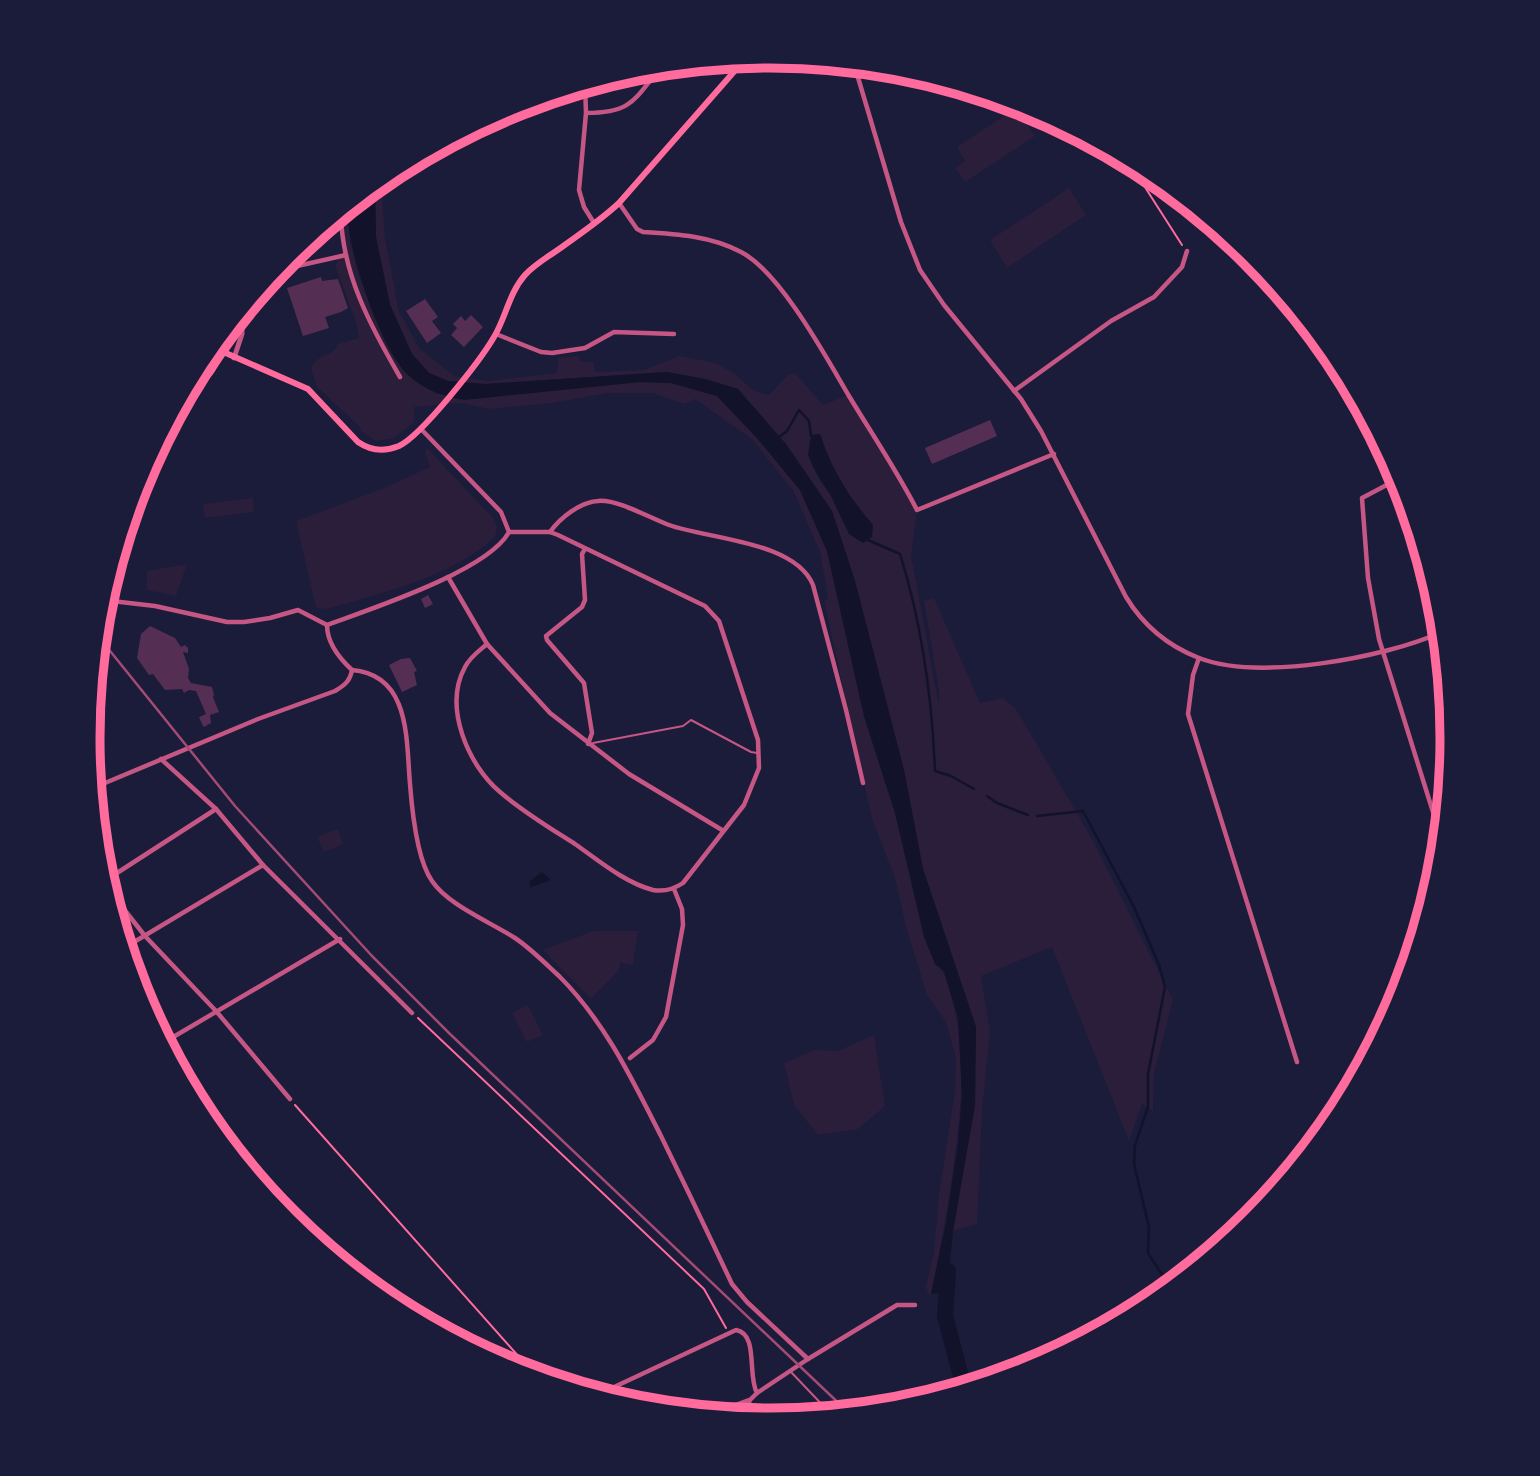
<svg xmlns="http://www.w3.org/2000/svg" width="1540" height="1476" font-family="'DM Sans',sans-serif">
	<style>
		.green { fill: #2a1e3b; fill-rule: evenodd }
		.water { fill: #12122b }
		.lines { fill: none; stroke-linecap: round; stroke-linejoin: round }
		.stream { stroke: #12122b; stroke-width: 2.5 }
		.river { stroke: #12122b; stroke-width: 16 }
		.building { fill: #542f53 }
		.path { stroke: #ff6b9d; stroke-width: 2 }
		.service { stroke: #c65784; stroke-width: 2 }
		.minor { stroke: #c65784; stroke-width: 4.5 }
		.tertiary { stroke: #c65784; stroke-width: 5 }
		.secondary { stroke: #ff6b9d; stroke-width: 6 }
		.rail { stroke: #a44b75; stroke-width: 2.5 }
		.rim { fill: none; stroke: #ff6b9d; stroke-width: 9 }
	</style>
	<rect width="100%" height="100%" fill="#1b1b3a"/>
	<!-- green -->
	<g class="green">
		<path d="M1016 108 1035 136 965 182 955 168 965 161 957 147Z"/>
		<path d="M381 179 385 238 399 311 419 348 454 376 488 381 557 373 558 358 579 356 580 361 594 362 595 372 644 370 679 356 716 363 735 374 754 391 769 395 788 375 795 373 823 405 848 395 917 510 911 555 939 706V690L924 601 934 598 980 703 1003 698 1016 709 1091 837 1173 1000 1154 1073 1153 1111 1142 1104 1129 1141 1052 947 981 976 990 1032 982 1112 977 1224 953 1231 975 1105 976 1027 923 869 904 770 855 581 832 511 738 389 705 379 667 372 485 384 448 381 429 373 412 354 390 305 376 237 375 184ZM820 434C831 469 849 497 872 525 834 498 809 487 811 435Z"/>
		<path d="M1069 188 1086 215 1007 268 990 240Z"/>
		<path d="M347 207 350 242 359 276 386 342 436 394 641 382 671 383 717 396 757 438 800 490 827 551 864 716 895 813 935 963C946 972 947 983 951 996 969 1056 960 1117 952 1178 946 1217 939 1255 931 1294L929 1295 926 1287 934 1251 939 1194 955 1091 956 1059 946 1022 927 995 906 927 895 878 872 819 824 601 828 599 820 552 794 492 753 440 695 399 684 404 652 393H608L552 403 489 409 461 403 414 407V422L394 438 376 441 362 432 358 425 317 387 311 368C320 351 330 359 338 344L359 338 356 322 335 266 344 247 345 209Z"/>
		<path d="M427 448 493 518 497 527 495 537C449 578 385 592 327 609L316 608 296 521 384 488 430 467 425 453Z"/>
		<path d="M253 498 254 512 205 518 203 504Z"/>
		<path d="M187 564 176 596 147 590V571Z"/>
		<path d="M338 829 343 844 324 852 317 837Z"/>
		<path d="M593 931H638L633 965 620 963 619 970 591 999 543 950Z"/>
		<path d="M528 1005 543 1035 527 1042 512 1013Z"/>
		<path d="M874 1035 885 1106 858 1129 818 1135 794 1105 784 1063 814 1050 838 1051Z"/>
	</g>
	<!-- water -->
	<g class="water">
		<path d="M375 184 376 237 390 305 412 354 429 373 448 381 485 384 667 372 705 379 738 389 786 444 832 511 855 581 904 770 923 869 976 1027 975 1105 953 1231 947 1292 931 1294 946 1223 958 1144 962 1096 958 1018 944 971 935 964 924 937 895 813 864 716 827 551 800 490 757 438 717 396 671 383 641 382 464 400C443 396 423 390 406 373 378 343 347 248 347 207Z"/>
		<path d="M820 434C831 469 849 497 873 525L872 537 863 543 849 534 831 496 814 469 808 455 811 435Z"/>
		<path d="M542 872 551 880 531 887 529 882Z"/>
	</g>
	<g class="lines">
		<!-- stream -->
		<g class="stream">
			<path d="M779 437 787 431 799 410 809 421 811 435"/>
			<path d="M868 540 900 554C922 624 932 698 935 771L951 776 974 789"/>
			<path d="M987 796 997 803 1028 815"/>
			<path d="M1037 816 1083 811 1134 907 1159 965 1165 987 1148 1074V1107L1135 1145 1134 1164 1149 1227 1148 1253 1161 1273 1173 1285"/>
		</g>
		<!-- river -->
		<path class="river" d="M948 1271 945 1316 964 1388"/>
	</g>
	<!-- building -->
	<g class="building">
		<path d="M321 277 322 281 338 279 348 308 341 312 325 317 329 328 303 336 287 288Z"/>
		<path d="M425 299 438 317 432 321 441 333 427 343 406 311Z"/>
		<path d="M471 315 483 327 464 347 451 335 457 328 453 324 461 316 465 321Z"/>
		<path d="M990 420 997 436 932 464 925 448Z"/>
		<path d="M428 595 433 604 425 608 421 599Z"/>
		<path d="M150 626 175 638 181 647 185 645 188 648V653L183 652 189 669 188 678 191 683 212 687 214 695 213 697 219 712 210 715 211 723 204 727 202 724 199 717 206 714 196 691 189 690 184 693 182 689 165 690 153 674 149 675 137 658 141 634Z"/>
		<path d="M410 658 417 671 414 672 417 685 402 692 389 665 401 659Z"/>
	</g>
	<g class="lines">
		<!-- path -->
		<g class="path">
			<path d="M1127 159 1182 245"/>
			<path d="M418 1018 704 1289 726 1328"/>
			<path d="M295 1105 536 1376"/>
		</g>
		<!-- service -->
		<g class="service">
			<path d="M593 743 683 726 691 720 751 752 757 753"/>
			<path d="M791 1372 831 1414"/>
		</g>
		<!-- minor -->
		<g class="minor">
			<path d="M854 64 901 222 920 270 944 305 1021 399 1041 431 1126 597C1143 625 1168 646 1199 658 1259 681 1384 658 1442 632"/>
			<path d="M585 85 586 113 579 190 584 207 594 223"/>
			<path d="M586 113C632 113 634 100 661 67"/>
			<path d="M619 203 637 229 643 232C677 234 711 236 741 252 780 272 826 357 849 396 872 434 897 471 917 510L1054 454"/>
			<path d="M341 212C341 272 371 327 400 377"/>
			<path d="M275 271 346 255"/>
			<path d="M496 334 541 352 552 353 585 348 614 332 674 334"/>
			<path d="M190 384C211 380 214 371 221 352"/>
			<path d="M1014 391 1111 321 1154 297 1182 267 1187 251"/>
			<path d="M1400 478 1362 498 1368 578 1379 639 1442 841"/>
			<path d="M550 532C560 518 580 502 598 501 617 499 650 518 669 525 708 539 795 541 813 585L846 710 863 783"/>
			<path d="M585 549 582 554 585 600 582 607 546 636 547 640 584 683 592 733 588 744"/>
			<path d="M118 550C140 521 152 489 153 452"/>
			<path d="M448 577 487 644 550 713 629 774 722 830"/>
			<path d="M103 600 155 606 227 622H244L270 618 298 610 327 625"/>
			<path d="M327 625C370 609 488 571 509 532L501 512 421 429"/>
			<path d="M487 644C479 651 470 657 465 667 443 707 468 765 500 792 523 812 550 828 575 844 598 860 625 883 653 890 664 892 674 889 683 883L744 805 759 768 758 740 719 621 705 606 558 535 550 532H509"/>
			<path d="M1199 658 1193 675 1188 714 1297 1062"/>
			<path d="M352 670C411 675 406 740 410 784 412 810 417 860 432 881 448 905 490 922 515 938 530 948 545 963 559 976 605 1022 632 1079 661 1136 685 1185 709 1235 732 1284L747 1302 808 1359"/>
			<path d="M161 759 216 809 263 865 412 1013"/>
			<path d="M93 788 258 719 335 691C345 685 350 681 352 670 339 658 327 643 327 625"/>
			<path d="M105 883 117 873 216 809"/>
			<path d="M105 885 145 936 216 1011 290 1099"/>
			<path d="M124 948 263 865"/>
			<path d="M163 1043 340 939"/>
			<path d="M630 1058 653 1040 666 1017 683 925 682 909 674 889"/>
			<path d="M597 1395 736 1330C759 1334 747 1376 757 1393"/>
			<path d="M711 1414 749 1400"/>
			<path d="M743 1417 750 1400 757 1393 808 1359 897 1305H915"/>
		</g>
		<!-- tertiary -->
		<path class="tertiary" d="M234 358 242 334V312"/>
		<!-- secondary -->
		<path class="secondary" d="M212 347 308 389 358 442C371 451 384 452 399 446 422 435 480 361 494 337 506 317 509 293 525 275 535 264 548 257 559 249 580 234 601 220 619 203L746 58"/>
		<!-- rail -->
		<path class="rail" d="M98 636 235 806 372 956 450 1034 848 1412"/>
	</g>
	<!-- crop -->
	<path d="M0 0H1540V1476H0ZM100 738a670 670 0 1 1 1340 0a670 670 0 1 1-1340 0Z" fill="#1b1b3a" fill-rule="evenodd"/>
	<path class="rim" d="M100 738a670 670 0 1 1 1340 0a670 670 0 1 1-1340 0Z"/>
</svg>
